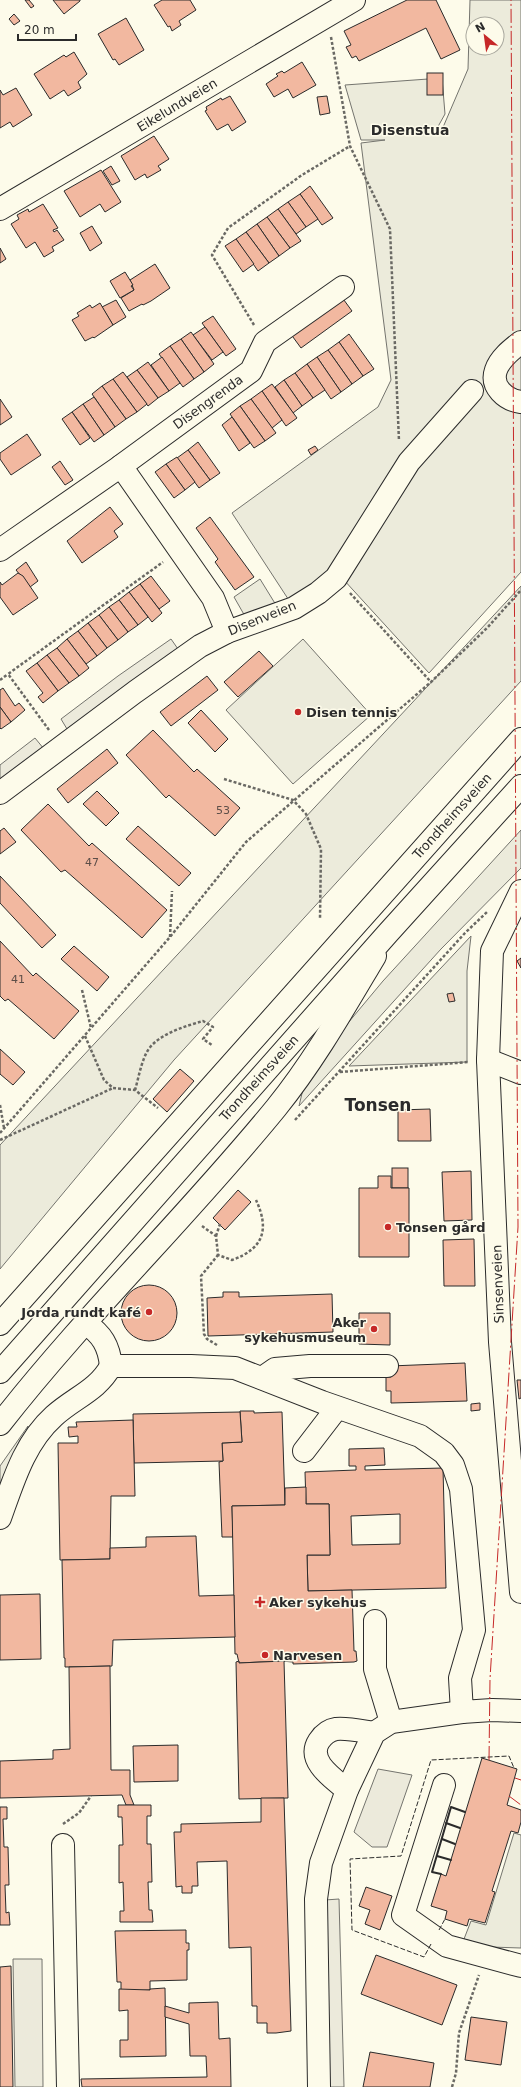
<svg xmlns="http://www.w3.org/2000/svg" width="521" height="2087" font-family="'DejaVu Sans',sans-serif">
	<style>
		.green { fill: #ecebdb; stroke: #74746e; fill-rule: evenodd }
		.parking { fill: #eceadb; stroke: #74746e }
		.building { fill: #f2b8a0; stroke: #2b2b2b; fill-rule: evenodd }
		.lines { fill: none; stroke-linecap: round; stroke-linejoin: round }
		.minor-casing { stroke: #2b2b2b; stroke-width: 24 }
		.highway-casing { stroke: #2b2b2b; stroke-width: 24 }
		.path { stroke: #6a6964; stroke-width: 2.5; stroke-dasharray: 3 2; stroke-linecap: butt }
		.minor { stroke: #fdfbea; stroke-width: 22 }
		.highway { stroke: #fdfbea; stroke-width: 22 }
		.fence { stroke: #2b2b2b; stroke-width: 1; stroke-dasharray: 5 2; stroke-linecap: butt }
		.wall { stroke: #2b2b2b; stroke-width: 2 }
		.power { stroke: #c62828; stroke-width: 1; stroke-dasharray: 14 3 2 3; stroke-linecap: butt }
		.poi-dot { fill: #c62828; stroke: #fdfbea; stroke-width: 1.5 }
		.labels { text-anchor: middle; dominant-baseline: central; stroke-width: 3; stroke-linejoin: round; paint-order: stroke }
		.number-label { font-size: 11px; fill: #5d4e48 }
		.street-label { font-size: 13px; fill: #2b2b2b; stroke: #fdfbea }
		.poi-label { font-size: 13px; font-weight: bold; fill: #2b2b2b; stroke: #fdfbea; text-anchor: start }
		.neighbourhood-label { font-size: 14px; font-weight: bold; fill: #2b2b2b; stroke: #fdfbea }
		.district-label { font-size: 17px; font-weight: bold; fill: #2b2b2b; stroke: #fdfbea }
	</style>
	<rect width="100%" height="100%" fill="#fdfbea"/>
	<!-- green -->
	<g class="green">
		<path d="M470 0H521V572L429 673 343 579 294 608 232 513 378 407 391 380 361 143 385 140H361L345 85 442 78 445 114 435 132H441L468 69ZM473 24H497V48H473Z"/>
		<path d="M260 579 276 605 246 618 234 597Z"/>
		<path d="M521 586V681L174 1060 0 1269V1145Z"/>
		<path d="M303 639 371 715 293 784 226 710Z"/>
		<path d="M521 830V868L441 949 299 1106 304 1085 348 1023 383 981Z"/>
		<path d="M471 936 467 971V1062L349 1066Z"/>
		<path d="M28 1426 0 1511V1466Z"/>
		<path d="M514 1833 521 1835V1948L490 1947 464 1939 471 1921 486 1925Z"/>
	</g>
	<!-- parking -->
	<g class="parking">
		<path d="M171 639 178 649 67 729 61 719 118 676Z"/>
		<path d="M35 738 44 749 0 781V765Z"/>
		<path d="M378 1769 412 1775 387 1847H372L354 1832Z"/>
		<path d="M339 1899 344 2087H329L325 1900Z"/>
		<path d="M13 1959H42L43 2087H15Z"/>
	</g>
	<!-- building -->
	<g class="building">
		<path d="M25 0H29L34 6 31 8Z"/>
		<path d="M53 0H80V1L64 14Z"/>
		<path d="M162 0H190L196 10 179 21 181 25 172 31 170 26 168 27 154 5Z"/>
		<path d="M407 0H436L460 50 441 59 426 28 359 61 356 56 352 58 346 47 351 45 344 31Z"/>
		<path d="M14 14 20 21 14 25 9 19Z"/>
		<path d="M126 18 144 50 119 65 115 59 113 60 98 34Z"/>
		<path d="M74 52 87 74 78 82 81 88 68 96 64 90 50 99 34 74 64 55 66 57Z"/>
		<path d="M302 62 316 85 293 98 288 89 274 97 266 84 278 76 276 74 282 71 284 73Z"/>
		<rect x="427" y="73" width="16" height="22"/>
		<path d="M16 88 32 115 13 127 10 122 0 128V90L3 95Z"/>
		<path d="M230 96 246 122 232 131 228 124 217 130 205 111 207 110 206 107 221 98 222 100Z"/>
		<path d="M327 96 330 113 320 115 317 97Z"/>
		<path d="M154 136 169 159 158 166 161 170 147 178 145 174 135 180 121 156Z"/>
		<path d="M111 166 120 181 112 185 103 171Z"/>
		<path d="M101 170 121 202 105 212 100 204 80 217 64 191Z"/>
		<path d="M310 186 333 218 322 225 300 194Z"/>
		<path d="M300 194 318 219 306 227 288 202Z"/>
		<path d="M288 202 306 227 296 234 278 209Z"/>
		<path d="M43 204 58 228 53 230 54 232 57 230 64 240 52 247 54 251 44 257 35 242 26 248 11 224 19 219 17 215 28 209 29 212Z"/>
		<path d="M278 209 301 241 290 248 267 217Z"/>
		<path d="M267 217 290 248 279 256 257 224Z"/>
		<path d="M257 224 279 256 269 263 246 232Z"/>
		<path d="M92 226 102 243 90 251 80 233Z"/>
		<path d="M246 232 269 263 258 271 236 239Z"/>
		<path d="M236 239 254 264 243 272 225 246Z"/>
		<path d="M0 248 6 259 0 263Z"/>
		<path d="M155 264 170 288 151 301 143 305 142 304 129 311 121 298 134 290 130 280Z"/>
		<path d="M125 272 133 285 131 286 134 290 120 298 110 281Z"/>
		<path d="M341 296 352 311 301 348 290 333Z"/>
		<path d="M116 300 126 317 113 325 102 307Z"/>
		<path d="M100 303 113 325 94 338 93 337 85 341 72 320 79 316 77 313 90 305 92 308Z"/>
		<path d="M213 316 236 349 226 356 202 323Z"/>
		<path d="M205 327 223 352 212 360 193 335Z"/>
		<path d="M191 332 214 364 204 372 181 339Z"/>
		<path d="M349 334 374 369 363 376 339 342Z"/>
		<path d="M181 339 204 372 194 379 170 346Z"/>
		<path d="M339 342 363 376 352 384 328 350Z"/>
		<path d="M170 346 194 379 183 387 159 354Z"/>
		<path d="M328 350 352 384 341 392 317 357Z"/>
		<path d="M162 357 180 383 169 391 151 365Z"/>
		<path d="M317 357 341 392 331 399 307 364Z"/>
		<path d="M148 362 169 391 158 398 137 370Z"/>
		<path d="M307 364 325 390 313 398 295 373Z"/>
		<path d="M137 370 158 398 148 406 127 377Z"/>
		<path d="M123 372 147 404 137 412 113 379Z"/>
		<path d="M295 373 313 398 302 406 284 380Z"/>
		<path d="M113 379 137 412 126 419 102 386Z"/>
		<path d="M284 380 302 406 293 413 275 387Z"/>
		<path d="M272 384 297 418 286 426 262 391Z"/>
		<path d="M102 386 126 419 115 427 92 394Z"/>
		<path d="M262 391 282 420 272 428 251 399Z"/>
		<path d="M94 397 115 427 104 435 83 404Z"/>
		<path d="M0 399 12 417 0 425Z"/>
		<path d="M251 399 276 433 265 441 240 406Z"/>
		<path d="M83 404 104 435 94 442 72 412Z"/>
		<path d="M240 406 265 441 254 448 230 414Z"/>
		<path d="M72 412 90 438 80 445 62 419Z"/>
		<path d="M232 417 250 443 239 451 222 425Z"/>
		<path d="M27 434 41 455 11 475 0 459V453Z"/>
		<path d="M198 442 220 473 210 480 188 450Z"/>
		<path d="M315 446 318 450 311 455 308 450Z"/>
		<path d="M188 450 210 480 199 488 177 458Z"/>
		<path d="M177 457 195 482 185 490 166 464Z"/>
		<path d="M60 461 73 480 65 485 52 467Z"/>
		<path d="M166 464 185 490 174 498 155 472Z"/>
		<path d="M110 507 123 524 114 531 118 537 82 563 67 541Z"/>
		<path d="M210 517 254 577 235 590 215 562 218 559 196 528Z"/>
		<path d="M26 562 38 581 30 587 16 570Z"/>
		<path d="M18 573 23 576 38 598 13 615 0 597V582L2 585Z"/>
		<path d="M151 576 170 601 159 609 140 584Z"/>
		<path d="M140 584 162 613 152 622 129 592Z"/>
		<path d="M129 592 148 617 138 625 119 600Z"/>
		<path d="M119 600 138 625 128 632 109 607Z"/>
		<path d="M109 607 128 632 118 640 99 615Z"/>
		<path d="M99 615 118 640 107 648 88 623Z"/>
		<path d="M88 623 107 648 97 656 78 631Z"/>
		<path d="M78 631 97 656 86 664 67 639Z"/>
		<path d="M67 639 89 668 79 676 57 648Z"/>
		<path d="M57 648 79 676 69 683 47 655Z"/>
		<path d="M259 651 273 666 238 697 224 682Z"/>
		<path d="M47 655 69 683 58 691 37 663Z"/>
		<path d="M37 663 58 691 43 703 38 697 43 693 26 671Z"/>
		<path d="M207 676 218 690 171 726 160 712Z"/>
		<path d="M3 688 15 706 19 703 25 710 11 722 0 707V690Z"/>
		<path d="M0 707 11 722 1 729 0 728Z"/>
		<path d="M201 710 228 739 215 752 188 723Z"/>
		<path d="M153 730 194 772 197 769 240 808 215 836 169 795 166 798 126 755Z"/>
		<path d="M107 749 118 763 68 803 57 789Z"/>
		<path d="M97 791 119 813 106 826 83 804Z"/>
		<path d="M48 804 89 846 92 843 167 910 142 938 65 870 61 872 21 830Z"/>
		<path d="M138 826 191 873 179 886 126 839Z"/>
		<path d="M4 828 16 842 0 854V831Z"/>
		<path d="M0 876 56 935 42 948 0 903Z"/>
		<path d="M0 941 33 976 36 973 79 1011 54 1039 8 999 5 1001 0 996Z"/>
		<path d="M74 946 109 977 97 991 61 959Z"/>
		<path d="M521 958V968L517 961Z"/>
		<path d="M453 993 455 1001 449 1002 447 994Z"/>
		<path d="M0 1049 25 1072 13 1085 0 1074Z"/>
		<path d="M180 1069 194 1081 167 1112 153 1099Z"/>
		<path d="M430 1109 431 1141H398V1110Z"/>
		<rect x="392" y="1168" width="16" height="20"/>
		<path d="M471 1171 472 1220 444 1221 442 1172Z"/>
		<path d="M378 1176H391V1188H409V1257H359V1188H378Z"/>
		<path d="M238 1190 251 1202 225 1230 213 1218Z"/>
		<path d="M474 1239 475 1286H444L443 1240Z"/>
		<circle cx="149" cy="1313" r="28"/>
		<path d="M223 1292H239V1297L332 1294 333 1332 208 1336 207 1298 223 1297Z"/>
		<path d="M359 1313H390V1345L359 1344Z"/>
		<path d="M465 1363 467 1401 391 1403V1391H386V1377H391L390 1366Z"/>
		<path d="M517 1380H521V1398L519 1399Z"/>
		<path d="M480 1403V1410L471 1411V1404Z"/>
		<path d="M240 1411H254V1413L282 1412 285 1505 232 1506 233 1537H222L219 1462 223 1461 222 1443 242 1442Z"/>
		<path d="M240 1412 242 1442 222 1443 223 1461 134 1463 133 1414Z"/>
		<path d="M133 1420 135 1496H111L110 1559 60 1560 58 1443H78V1436L69 1437 68 1427H77L76 1422Z"/>
		<path d="M384 1448 385 1465 365 1466V1470L443 1468 446 1588 308 1591 307 1555H330L329 1504H306L305 1472 356 1470V1466H349V1449ZM400 1514V1544L352 1545 351 1516Z"/>
		<path d="M306 1487V1504H329L330 1555H307L308 1591 352 1590 354 1651H356L357 1661 354 1662 293 1664V1662L281 1661 239 1663 237 1654H235L232 1506 285 1505V1488Z"/>
		<path d="M196 1536 199 1596 234 1595 235 1637 113 1640 112 1666 65 1667V1658H64L62 1560 110 1559V1548L146 1547V1537Z"/>
		<path d="M40 1594 41 1659 0 1660V1595Z"/>
		<path d="M239 1661V1663L284 1661 288 1798 239 1799 236 1662Z"/>
		<path d="M110 1666 111 1770H130V1795L134 1805H126L122 1795 0 1798V1761L53 1759V1750L70 1749 69 1667Z"/>
		<path d="M178 1745V1781L134 1782 133 1746Z"/>
		<path d="M482 1758 517 1769 507 1805 521 1810V1822L518 1833 511 1831 492 1891 495 1892 485 1923 469 1919 467 1926 445 1919 447 1911 431 1906 441 1874 446 1876Z"/>
		<path d="M261 1798H284L291 2031 276 2033H267V2023H257V2006H252L251 1947 229 1948 227 1861 197 1862 198 1886H192V1893H182V1886L176 1887 174 1832H181V1824L261 1822Z"/>
		<path d="M118 1805H151V1816H147V1844H151L152 1882H148L149 1910H152L153 1922H120V1911H124L123 1882 119 1883V1845H123L122 1817H118Z"/>
		<path d="M0 1807H7V1819H3L4 1847H8L9 1885H5L6 1913 9 1912 10 1925H0Z"/>
		<path d="M366 1887 392 1896 380 1930 365 1924 370 1910 359 1906Z"/>
		<path d="M186 1930V1943H189V1950H187V1980L150 1981V1990L121 1991V1982H117L115 1931Z"/>
		<path d="M376 1955 457 1985 442 2025 361 1994Z"/>
		<path d="M11 1966 13 2087H0V1967Z"/>
		<path d="M165 1988 166 2056 120 2057V2040H128V2010L119 2011V1989L150 1990V1989Z"/>
		<path d="M218 2002 219 2039 230 2038 231 2087H82L81 2079 207 2077 206 2056H190L189 2024 165 2017V2006L189 2013V2003Z"/>
		<path d="M471 2017 507 2022 501 2065 465 2060Z"/>
		<path d="M370 2052 434 2063 430 2087H363Z"/>
	</g>
	<g class="lines">
		<defs>
			<g id="minor">
				<path d="M0 209 354 0"/>
				<path d="M521 342C512 349 500 358 496 370 490 387 506 400 521 402"/>
				<path d="M121 466 251 371 265 342 343 287"/>
				<path d="M0 550 121 466 213 598 227 632"/>
				<path d="M0 793 135 692 200 646 227 632 294 608 318 593 336 578 409 462 472 391"/>
				<path d="M521 891 492 951 488 1060 500 1342 521 1592"/>
				<path d="M488 1060 521 1073"/>
				<path d="M85 1323C102 1334 109 1346 111 1366"/>
				<path d="M111 1366H191L235 1368 322 1402 420 1436 444 1453 453 1465 461 1489 474 1630 460 1678 462 1712 492 1710 521 1711"/>
				<path d="M262 1378 275 1369 310 1366H387"/>
				<path d="M0 1424C86 1314 188 1216 276 1108 314 1061 344 1008 375 956"/>
				<path d="M304 1451 337 1408"/>
				<path d="M0 1518C13 1482 24 1443 54 1416 75 1397 97 1391 111 1366"/>
				<path d="M375 1621V1669L391 1722"/>
				<path d="M444 1785 403 1915 447 1946 521 1966"/>
				<path d="M347 1790C334 1779 306 1761 319 1741 323 1735 329 1730 336 1729 349 1728 361 1731 374 1733"/>
				<path d="M63 1845 68 2087"/>
				<path d="M319 2087 316 1899 321 1863 347 1790 374 1733 391 1722 462 1712"/>
			</g>
			<g id="highway">
				<path d="M0 1324 521 739"/>
				<path d="M0 1372 388 933 521 786"/>
			</g>
		</defs>
		<!-- minor casing -->
		<use href="#minor" class="minor-casing"/>
		<!-- highway casing -->
		<use href="#highway" class="highway-casing"/>
		<!-- path -->
		<g class="path">
			<path d="M331 37 350 146 390 229 399 441"/>
			<path d="M254 325 212 255 228 228 302 175 350 146"/>
			<path d="M350 593 431 682"/>
			<path d="M0 680 8 674"/>
			<path d="M49 730 8 674 163 562"/>
			<path d="M224 779 293 800 306 814 321 849 320 919"/>
			<path d="M170 937 172 891"/>
			<path d="M82 990 91 1028"/>
			<path d="M85 1036 104 1080 113 1088 135 1090 158 1108"/>
			<path d="M340 1072 469 1062"/>
			<path d="M135 1090C139 1077 142 1055 152 1045 165 1032 186 1026 203 1021L213 1027 203 1039 212 1045"/>
			<path d="M0 1105 4 1128"/>
			<path d="M295 1120 465 933 487 912"/>
			<path d="M0 1133 170 937 246 842 431 682 488 627 521 590"/>
			<path d="M0 1140 113 1088"/>
			<path d="M202 1226 216 1236 218 1255 232 1260C263 1249 270 1230 256 1200"/>
			<path d="M216 1236 220 1224"/>
			<path d="M217 1345 207 1339 204 1334 201 1276 218 1255"/>
			<path d="M63 1824 79 1813 91 1796"/>
			<path d="M452 2087 456 2073 459 2033 479 1975"/>
		</g>
		<!-- minor -->
		<use href="#minor" class="minor"/>
		<!-- highway -->
		<use href="#highway" class="highway"/>
		<!-- fence -->
		<g class="fence">
			<path d="M439 1930 445 1919"/>
			<path d="M431 1944 424 1957 352 1930 350 1859 401 1856 431 1760 509 1756 514 1768"/>
		</g>
		<!-- wall -->
		<g class="wall">
			<path d="M446 1823 460 1828"/>
			<path d="M442 1839 455 1844"/>
			<path d="M437 1856 451 1860"/>
			<path d="M441 1874 432 1872 451 1807 465 1812"/>
		</g>
		<!-- power -->
		<g class="power">
			<path d="M489 1760 490 1679 518 1227 511 0"/>
			<path d="M515 1778 521 1780"/>
			<path d="M509 1796 521 1805"/>
		</g>
	</g>
	<!-- markers -->
	<g class="poi-dot">
		<circle cx="298" cy="712" r="4"/>
		<circle cx="388" cy="1227" r="4"/>
		<circle cx="149" cy="1312" r="4"/>
		<circle cx="374" cy="1329" r="4"/>
		<path d="M258 1596h4v4h4v4h-4v4h-4v-4h-4v-4h4z"/>
		<circle cx="265" cy="1655" r="4"/>
	</g>
	<g class="labels">
		<!-- number labels -->
		<g class="number-label">
			<text x="223" y="810">53</text>
			<text x="92" y="862">47</text>
			<text x="18" y="979">41</text>
		</g>
		<!-- street labels -->
		<g class="street-label">
			<text transform="translate(177 105) rotate(-31)">Eikelundveien</text>
			<text transform="translate(208 402) rotate(-36)">Disengrenda</text>
			<text transform="translate(262 618) rotate(-22)">Disenveien</text>
			<text transform="translate(452 816) rotate(-48)">Trondheimsveien</text>
			<text transform="translate(259 1078) rotate(-48)">Trondheimsveien</text>
			<text transform="translate(498 1284) rotate(-92)">Sinsenveien</text>
		</g>
		<!-- poi labels -->
		<g class="poi-label">
			<text x="306" y="712">Disen tennis</text>
			<text x="396" y="1227">Tonsen gård</text>
			<text x="141" y="1312" text-anchor="end">Jorda rundt kafé</text>
			<text x="366" y="1322" text-anchor="end">Aker<tspan x="366" dy="15">sykehusmuseum</tspan></text>
			<text x="269" y="1602">Aker sykehus</text>
			<text x="273" y="1655">Narvesen</text>
		</g>
		<!-- neighbourhood labels -->
		<g class="neighbourhood-label">
			<text x="410" y="130">Disenstua</text>
		</g>
		<!-- district labels -->
		<g class="district-label">
			<text x="378" y="1105">Tonsen</text>
		</g>
	</g>
	<!-- north arrow -->
	<g transform="translate(485 36) rotate(331)"><circle r="19" fill="#fdfbea" stroke="#a9a89e"/>
	<path d="M0-3L7 15L0 10L-7 15Z" fill="#c62828"/>
	<text y="-6" font-size="11" font-weight="bold" text-anchor="middle" fill="#2b2b2b">N</text>
	</g>
	<!-- scale -->
	<path d="M18 34v6h58v-6" fill="none" stroke="#2b2b2b" stroke-width="2"/>
	<text x="24" y="34" font-size="12" fill="#2b2b2b" stroke="#fdfbea" stroke-width="3" paint-order="stroke">20 m</text>
</svg>
